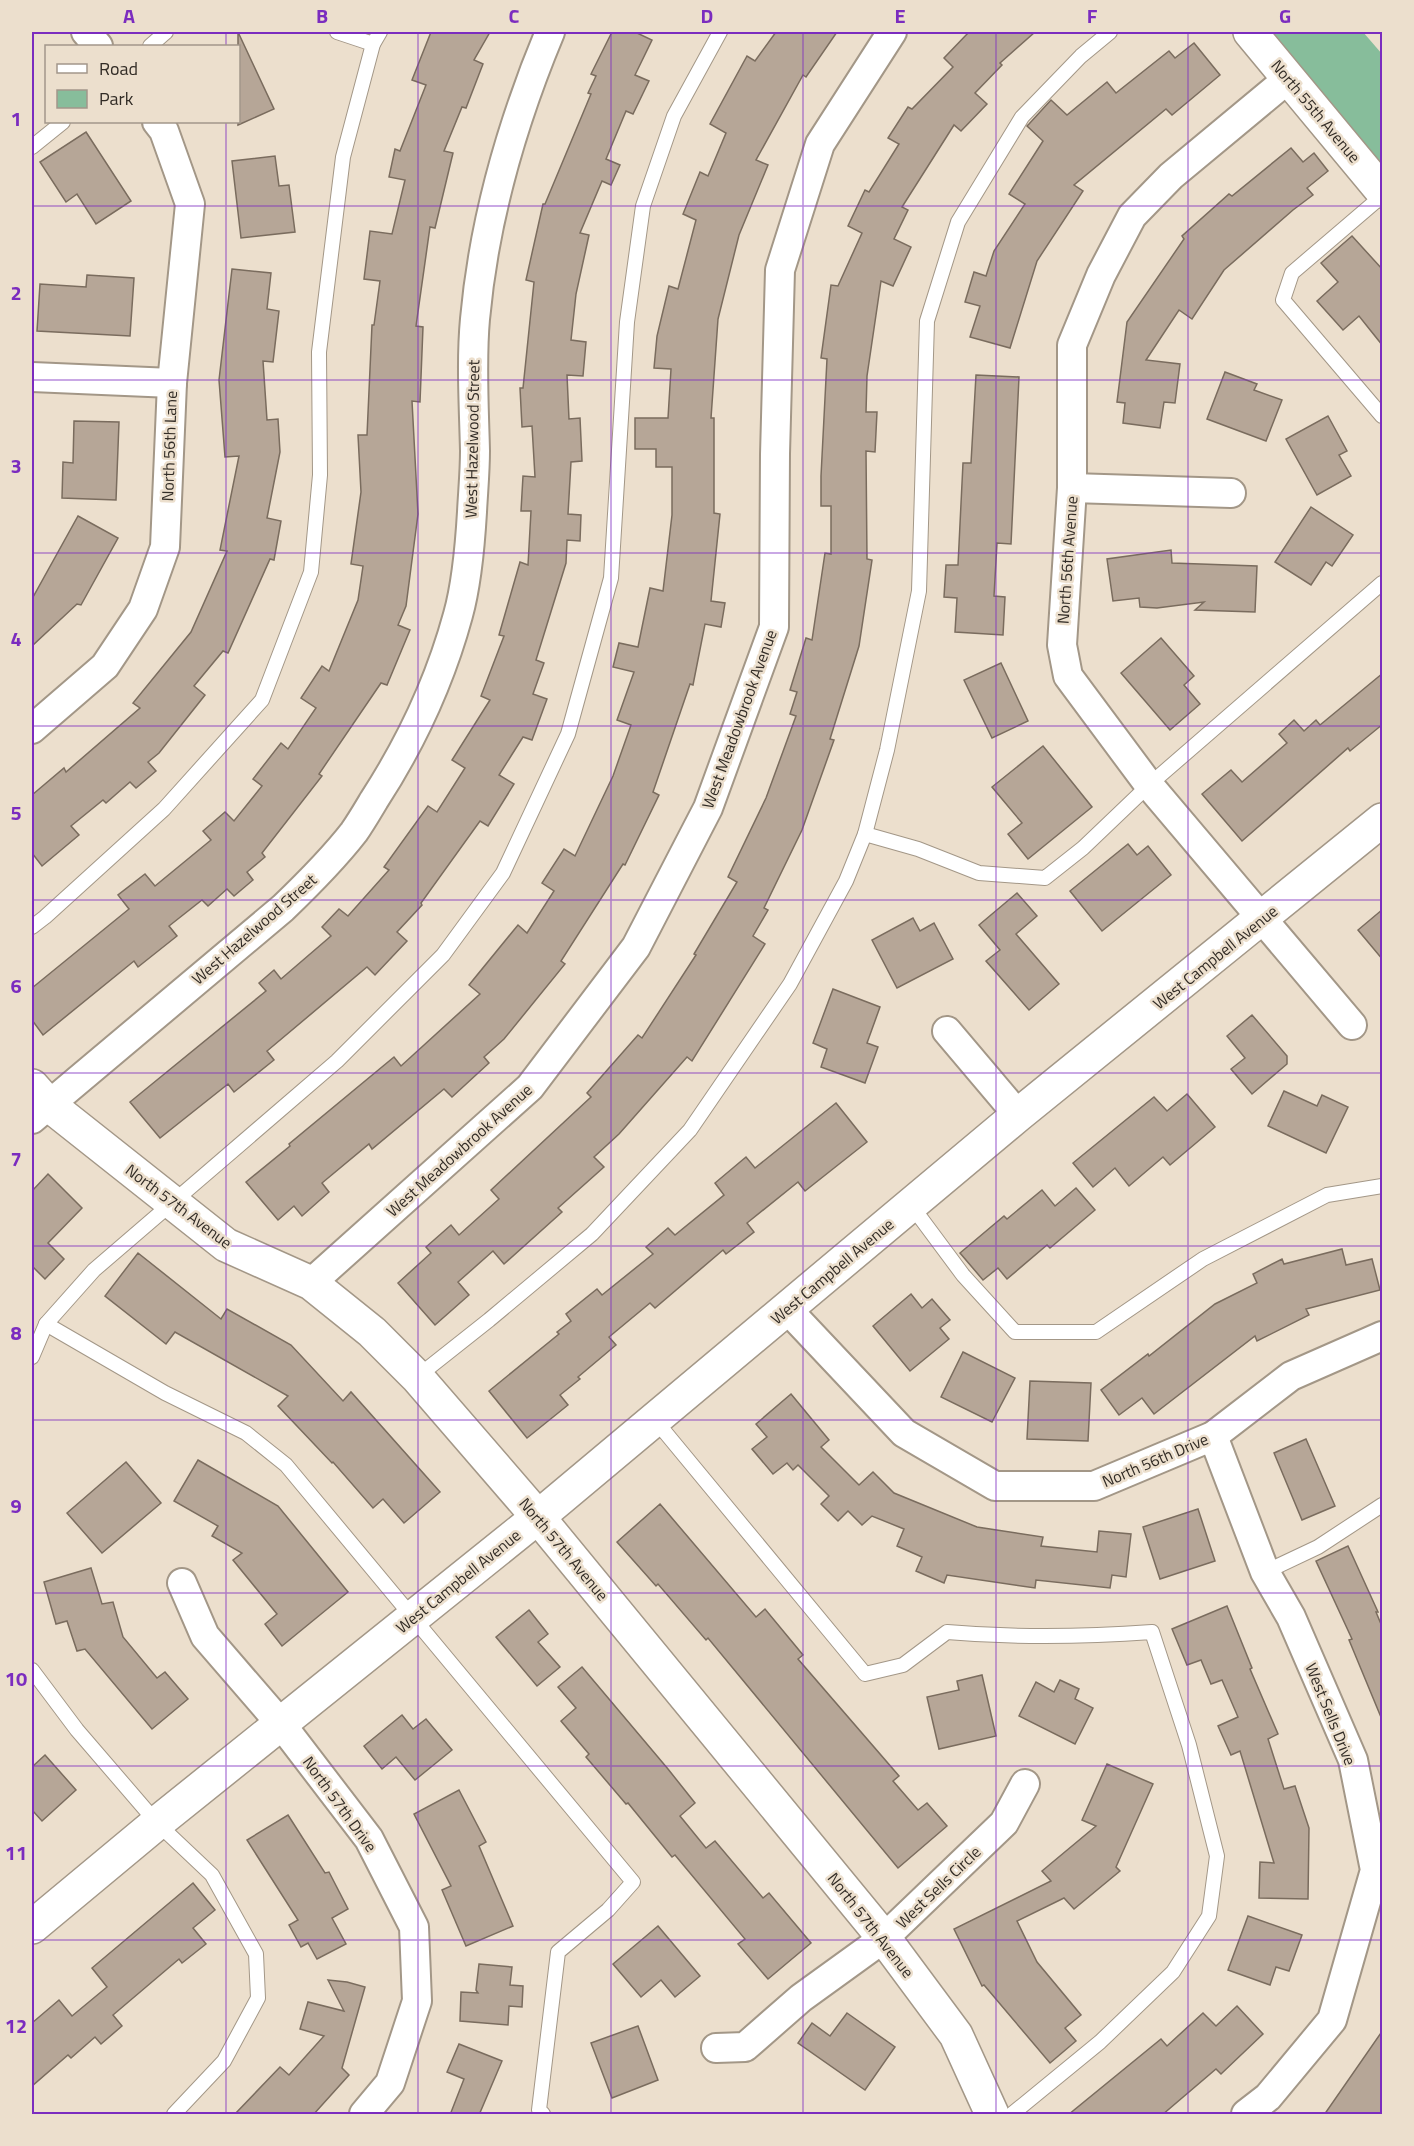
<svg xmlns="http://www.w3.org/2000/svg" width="1414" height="2146" font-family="'Titillium Web',sans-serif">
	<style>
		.green { fill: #87bd9b }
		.building { fill: #b6a697; stroke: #7a6c5e; stroke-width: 1.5 }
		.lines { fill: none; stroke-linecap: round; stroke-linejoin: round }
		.lane-casing { stroke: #a39787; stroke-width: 16 }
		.street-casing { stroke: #a39787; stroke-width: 32 }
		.secondary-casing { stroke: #a39787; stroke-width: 36 }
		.lane { stroke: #fff; stroke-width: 14 }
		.street { stroke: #fff; stroke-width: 28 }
		.secondary { stroke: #fff; stroke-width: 33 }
		.grid { fill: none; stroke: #7b2cbf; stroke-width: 1.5; stroke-opacity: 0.55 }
		.labels { text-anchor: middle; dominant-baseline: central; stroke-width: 5; stroke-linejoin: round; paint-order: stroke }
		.street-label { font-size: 16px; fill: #322c26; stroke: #ecdfcd }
		.neatline { fill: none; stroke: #7b2cbf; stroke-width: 2 }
		.grid-label { font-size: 20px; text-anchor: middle; font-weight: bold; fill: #7b2cbf }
	</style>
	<rect width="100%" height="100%" fill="#ecdfcd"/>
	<!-- green -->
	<path class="green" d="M1265 32H1363L1382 54V173Z"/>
	<!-- building -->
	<g class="building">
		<path d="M238 32 274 109 238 125Z"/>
		<path d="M431 32H490L474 60 483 64 466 108 462 107 444 151 453 153 435 228 430 227 416 326 423 327 420 402 412 401 418 514 406 606 398 625 410 630 387 685 381 683 319 774 322 776 262 853 265 857 247 872 253 880 234 896 227 889 208 906 202 900 169 926 177 936 138 967 134 961 43 1035 32 1020V988L129 909 118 895 145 874 155 886 211 840 203 831 225 812 234 821 262 786 253 779 281 743 288 749 316 708 301 698 322 666 329 671 358 600 363 566 351 564 361 492 358 435H367L372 325H374L380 281 364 279 370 231 392 234 405 180 389 177 395 149 400 151 426 85 412 80Z"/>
		<path d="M612 32H635L652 40 635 75 649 81 633 114 626 111 606 159 620 165 611 185 602 181 580 233 589 235 576 294 571 340 586 342 583 376 567 375 569 419 580 418 582 461 571 462 568 514 581 515 580 541 567 540 566 563 536 660 544 663 533 694 547 699 532 740 523 737 499 775 514 784 488 826 480 821 421 903 422 905 397 932 407 941 375 975 367 967 267 1051 274 1060 234 1092 228 1084 160 1138 130 1102 266 991 259 983 274 970 281 979 331 936 322 927 339 909 348 916 389 870 384 867 428 806 437 812 465 768 452 760 490 700 481 696 504 636 499 635 520 562 528 565 531 511H521L523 476 535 477 532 426 522 427 520 388H523L534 282 526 280 543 204H545L591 94 588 93 596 76 591 74Z"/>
		<path d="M776 32H837L806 77 803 75 756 160 768 165 739 235 718 319 711 418H714V513L720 514 711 601 725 603 721 627 705 624 693 685 690 684 653 792 659 795 625 865 623 864 561 961 565 964 504 1039 484 1057 489 1063 452 1097 444 1089 372 1149 369 1144 322 1183 329 1192 302 1216 294 1206 278 1220 246 1182 290 1146 289 1144 394 1057 401 1066 480 994 469 985 518 925 527 933 554 891 542 883 564 849 575 856 613 776 631 725 617 720 634 672 613 667 619 643 638 647 650 588 663 591 672 515V467H656V449H635V418H668L671 369 654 368 657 336 669 286 678 289 696 220 683 214 700 172 708 176 726 133 710 124 747 56 755 61Z"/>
		<path d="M969 32H1035L1000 63 1002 65 975 93 987 104 961 131 954 125 902 207 908 210 894 239 911 247 893 286 881 281 867 376 866 412H877L875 452 866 451 867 559 872 560 859 646 830 739 834 740 802 830 764 908 768 910 753 936 765 944 692 1061 687 1057 619 1134 594 1157 604 1167 558 1208 562 1212 504 1264 493 1251 458 1282 469 1295 435 1325 398 1283 431 1253 426 1247 451 1225 459 1235 499 1199 491 1190 591 1097 587 1093 638 1035 642 1038 696 955 694 954 737 882 728 877 766 798 796 716 790 714 797 692 790 690 806 638 812 640 825 553 831 554V506H821V476L827 359 821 358 831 285 838 286 862 233 848 226 865 190 869 192 899 144 888 138 908 107 912 109 953 67 944 58Z"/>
		<path d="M1194 43 1220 75 1172 115 1166 109 1074 185 1083 191 1037 261 1010 348 970 337 980 306 965 302 974 272 986 276 994 251 1025 204 1009 194 1043 141 1027 126 1029 124 1051 100 1067 115 1107 82 1116 93 1169 51 1175 58Z"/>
		<path d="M86 132 131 201 96 224 77 194 66 202 40 162Z"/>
		<path d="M1291 148 1303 162 1314 153 1328 171 1307 188 1313 195 1293 210 1224 270 1192 319 1179 310 1146 360 1180 364 1175 403 1164 402 1160 428 1123 423 1125 403 1117 402 1127 322 1184 239 1182 236 1229 194 1232 196Z"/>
		<path d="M275 156 279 186 289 185 295 232 241 238 232 161Z"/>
		<path d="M1352 236 1383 270V346L1359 316 1343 330 1317 301 1338 282 1321 263Z"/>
		<path d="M232 269 271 273 267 309 279 311 273 362 263 361 267 420 278 419 280 452 267 518 281 521 274 560 270 559 228 653 223 651 194 686 205 695 159 753 148 762 156 771 136 788 130 782 106 803 103 800 71 826 79 835 42 866 32 853V795L64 768 66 772 140 708 133 703 191 632 227 551 220 550 239 456 225 457 219 380Z"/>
		<path d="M87 275 134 278 130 336 37 331 40 284 86 287Z"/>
		<path d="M1225 372 1257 384 1254 390 1282 400 1266 441 1207 419Z"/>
		<path d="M976 375 1019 377 1011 544 997 543 994 596 1005 597 1003 635 955 632 957 598 944 597 946 565H958L963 463H971Z"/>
		<path d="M1328 416 1347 451 1339 455 1351 476 1317 495 1286 439Z"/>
		<path d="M74 421 119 422 116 500 62 498 63 462 73 463Z"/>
		<path d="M1311 507 1353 535 1332 566 1326 562 1311 585 1275 562Z"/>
		<path d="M78 516 118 538 81 605 77 604 32 646V599Z"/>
		<path d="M1171 550 1172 563 1257 566 1255 612 1195 610 1204 602 1157 608 1140 607 1139 598 1113 601 1107 559Z"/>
		<path d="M1161 638 1194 676 1184 685 1200 704 1170 730 1121 673Z"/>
		<path d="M1001 663 1028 721 992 738 964 680Z"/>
		<path d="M1383 673V724L1350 751 1348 748 1242 841 1202 794 1231 770 1242 782 1287 743 1279 734 1294 720 1304 731 1316 720 1320 725Z"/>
		<path d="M1043 746 1092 807 1028 859 1008 834 1022 823 992 787Z"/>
		<path d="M1128 844 1137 855 1148 846 1171 875 1102 931 1070 891Z"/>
		<path d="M1017 893 1037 916 1016 934 1059 984 1029 1010 986 961 1000 950 979 925Z"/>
		<path d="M1383 909V960L1358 930Z"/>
		<path d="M913 918 920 931 934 923 953 959 897 988 872 940Z"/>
		<path d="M833 989 880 1007 867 1043 878 1047 865 1083 821 1067 827 1049 813 1043Z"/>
		<path d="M1252 1015 1287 1056V1064L1252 1094 1231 1069 1245 1058 1227 1036Z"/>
		<path d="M1284 1091 1317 1106 1322 1095 1348 1107 1326 1153 1268 1126Z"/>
		<path d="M1187 1094 1215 1127 1170 1165 1163 1157 1129 1186 1115 1168 1093 1187 1073 1163 1154 1097 1167 1111Z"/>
		<path d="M836 1103 867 1142 805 1191 798 1182 747 1223 754 1232 726 1254 723 1250 655 1308 650 1303 609 1337 616 1345 578 1377 580 1379 560 1395 568 1405 527 1438 489 1391 559 1334 557 1332 571 1321 566 1314 597 1289 602 1295 653 1254 646 1247 668 1228 675 1235 724 1195 715 1183 746 1157 755 1168Z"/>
		<path d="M48 1174 82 1208 48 1243 64 1259 45 1279 32 1266V1191Z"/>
		<path d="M1076 1188 1095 1210 1050 1248 1047 1245 1007 1279 998 1268 983 1280 960 1253 1004 1216 1007 1219 1042 1190 1055 1206Z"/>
		<path d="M1342 1249 1346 1265 1372 1259 1380 1290 1306 1309 1309 1315 1257 1341 1255 1336 1154 1414 1142 1398 1119 1415 1101 1390 1148 1354 1149 1356 1215 1304 1257 1283 1253 1274 1282 1259 1284 1264Z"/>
		<path d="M138 1253 221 1319 227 1309 291 1345 343 1401 351 1392 440 1492 404 1523 383 1499 373 1508 333 1462 332 1463 278 1406 288 1396 175 1332 166 1344 105 1296Z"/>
		<path d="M911 1294 922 1308 932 1299 950 1320 940 1328 949 1339 910 1371 873 1326Z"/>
		<path d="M963 1352 1015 1378 992 1422 941 1397Z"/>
		<path d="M1030 1381 1091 1383 1088 1441 1027 1439Z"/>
		<path d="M791 1394 829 1440 821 1447 859 1485 873 1472 894 1493 977 1527 1043 1537 1041 1546 1097 1552 1099 1531 1131 1534 1126 1577 1112 1575 1110 1588 1036 1580 1035 1588 947 1575 944 1583 916 1571 922 1557 897 1546 904 1529 872 1516 862 1525 848 1511 838 1521 821 1504 829 1496 798 1465 793 1470 787 1463 773 1474 752 1449 767 1437 756 1424Z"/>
		<path d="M1306 1439 1335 1506 1302 1520 1274 1453Z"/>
		<path d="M198 1460 278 1506 348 1592 282 1646 265 1624 277 1614 233 1560 242 1553 212 1536 218 1526 174 1501Z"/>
		<path d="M126 1462 161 1503 102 1553 67 1513Z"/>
		<path d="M660 1504 756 1617 765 1609 803 1655 798 1659 899 1776 893 1781 918 1810 927 1803 947 1826 898 1868 708 1638 706 1640 658 1584 656 1586 617 1542Z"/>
		<path d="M1198 1509 1215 1561 1160 1579 1143 1527Z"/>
		<path d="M1348 1546 1378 1612H1376L1383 1629V1722L1349 1640 1352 1639 1316 1561Z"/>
		<path d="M91 1568 102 1604 113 1602 123 1637 157 1678 165 1672 188 1699 152 1729 85 1649 77 1651 67 1621 56 1624 44 1582Z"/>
		<path d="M1227 1606 1252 1668 1250 1669 1278 1734 1268 1739 1284 1789 1295 1786 1309 1828 1308 1899 1259 1898 1260 1862 1274 1863 1240 1751 1231 1755 1218 1726 1238 1717 1222 1680 1211 1684 1201 1660 1187 1665 1172 1629Z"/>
		<path d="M529 1610 548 1634 538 1642 560 1667 537 1686 496 1637Z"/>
		<path d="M582 1667 668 1769 695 1803 680 1816 706 1848 715 1841 763 1898 769 1893 811 1943 768 1979 738 1944 745 1939 675 1855 672 1857 628 1803 626 1804 586 1757 589 1754 561 1721 576 1708 558 1687Z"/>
		<path d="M982 1675 996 1736 939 1749 927 1697 959 1690 957 1681Z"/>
		<path d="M1060 1680 1079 1689 1075 1699 1093 1708 1075 1744 1019 1716 1036 1682 1054 1692Z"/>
		<path d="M402 1715 413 1729 426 1719 452 1750 415 1780 396 1757 382 1769 364 1746Z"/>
		<path d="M45 1755 76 1790 42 1821 32 1810V1767Z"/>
		<path d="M1107 1764 1153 1784 1116 1867 1120 1871 1074 1909 1064 1898 1017 1921 1037 1962 1081 2015 1065 2028 1076 2041 1050 2063 984 1985 982 1986 954 1929 1051 1881 1042 1871 1096 1826 1082 1820Z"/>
		<path d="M459 1790 486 1842 479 1846 513 1926 466 1946 442 1890 451 1886 414 1814Z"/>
		<path d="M288 1815 325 1873 329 1872 348 1909 332 1918 346 1944 317 1959 308 1943 301 1947 289 1925 298 1920 247 1840Z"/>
		<path d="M193 1883 215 1910 193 1928 206 1944 182 1963 179 1959 113 2015 122 2026 101 2044 95 2037 71 2058 68 2055 32 2086V2023L59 2000 72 2016 107 1987 92 1968Z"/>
		<path d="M1248 1916 1302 1935 1289 1971 1276 1967 1270 1985 1228 1970Z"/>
		<path d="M658 1926 700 1976 675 1997 661 1980 641 1997 613 1964Z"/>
		<path d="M479 1964 512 1967 510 1985 523 1986 522 2007 509 2006 508 2025 460 2021 461 1992 478 1993 476 1990Z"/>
		<path d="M328 1980 347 1982 365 1987 342 2068 349 2075 313 2115H234L280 2067 289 2075 324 2036 300 2029 308 2002 344 2011Z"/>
		<path d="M1237 2006 1263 2034 1221 2074 1216 2069 1162 2115H1068L1161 2039 1167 2046 1203 2013 1216 2026Z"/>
		<path d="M847 2013 895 2047 865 2090 798 2043 812 2023 830 2036Z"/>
		<path d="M638 2026 658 2080 612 2098 591 2043Z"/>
		<path d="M1383 2030V2115H1324Z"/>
		<path d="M459 2044 502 2061 479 2115H450L464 2079 447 2072Z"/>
	</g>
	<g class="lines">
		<defs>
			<g id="lane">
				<path d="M337 32 373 44"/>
				<path d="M150 46 166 32"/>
				<path d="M32 147 63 122"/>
				<path d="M1382 196 1292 273 1283 300 1382 416"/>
				<path d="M865 834 918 849 979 873 1045 878 1083 848 1149 785 1382 583"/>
				<path d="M32 927 45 917 164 809 262 700 311 572 320 475 319 352 343 157 373 44 380 32"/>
				<path d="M911 1205 963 1275 1015 1332H1096L1203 1259 1327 1195 1382 1186"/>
				<path d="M46 1324 165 1393 246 1433 286 1465 633 1882 608 1910 558 1952 539 2110 543 2114"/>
				<path d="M32 1357 46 1324 94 1270 337 1061 443 955 503 873 568 734 611 578 627 322 643 206 674 116 720 32"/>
				<path d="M417 1377 489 1320 592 1234 690 1130 790 984 846 881 865 834 887 750 919 591 927 321 958 222 1022 117 1081 56 1110 32"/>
				<path d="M655 1420 865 1674 903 1665 947 1632C1015 1638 1084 1637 1152 1632L1189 1745 1217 1856 1209 1916 1173 1972 1100 2042 1012 2114"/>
				<path d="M1265 1572 1318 1547 1382 1505"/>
				<path d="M32 1670 77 1730 157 1823 212 1875 256 1954 258 1998 224 2061 174 2114"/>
			</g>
			<g id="street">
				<path d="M86 32 98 46"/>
				<path d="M1289 78 1171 176 1132 216 1101 275 1072 345V488L1062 645 1068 676 1149 785 1352 1025"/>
				<path d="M32 377 172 383"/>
				<path d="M1072 488 1231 493"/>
				<path d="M32 729 105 666 143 609 165 547 172 383 190 204 164 131 157 122"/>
				<path d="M947 1031 1018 1115"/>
				<path d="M32 1119 283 908C308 884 333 859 354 832 361 822 368 810 374 800 411 743 440 681 458 615 467 583 470 546 472 512 473 492 475 471 475 451 474 407 471 362 475 319 484 220 512 123 550 32"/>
				<path d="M311 1283 530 1087 636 947 708 808 774 627 775 454 780 270 820 144 892 32"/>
				<path d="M787 1309 904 1433 995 1486H1094L1213 1436 1291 1376 1382 1336"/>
				<path d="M1213 1436 1265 1572 1291 1617 1353 1760 1375 1870 1332 2020 1268 2097 1246 2114"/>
				<path d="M182 1583 205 1636 281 1724 369 1839 414 1927 417 2001 390 2083 364 2114"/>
				<path d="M716 2048 745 2047 801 1998 884 1938 1004 1823 1025 1784"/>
			</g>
			<g id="secondary">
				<path d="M1250 32 1382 191"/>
				<path d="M32 1086 48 1104 226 1245 311 1283 372 1332 417 1377 538 1517 884 1938 956 2035 992 2114"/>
				<path d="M32 1927 157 1823 538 1517 1018 1115 1382 820"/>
			</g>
		</defs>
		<!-- lane casing -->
		<use href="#lane" class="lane-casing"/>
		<!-- street casing -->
		<use href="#street" class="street-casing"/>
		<!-- secondary casing -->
		<use href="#secondary" class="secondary-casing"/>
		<!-- lane -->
		<use href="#lane" class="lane"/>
		<!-- street -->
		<use href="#street" class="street"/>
		<!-- secondary -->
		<use href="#secondary" class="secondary"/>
	</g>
	<!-- grid -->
	<path class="grid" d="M226 32V46M418 32V2114M611 32V2114M803 32V2114M996 32V2114M1188 32V2114M226 122V2114M32 206H1382M32 380H1382M32 553H1382M32 726H1382M32 900H1382M32 1073H1382M32 1246H1382M32 1420H1382M32 1593H1382M32 1766H1382M32 1940H1382"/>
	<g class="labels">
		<!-- street labels -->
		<g class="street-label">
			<text transform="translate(1316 111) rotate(50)">North 55th Avenue</text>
			<text transform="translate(472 439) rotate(-89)">West Hazelwood Street</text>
			<text transform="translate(169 446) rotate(-88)">North 56th Lane</text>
			<text transform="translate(1067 560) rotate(-86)">North 56th Avenue</text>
			<text transform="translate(739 719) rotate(-70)">West Meadowbrook Avenue</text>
			<text transform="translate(254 929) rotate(-41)">West Hazelwood Street</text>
			<text transform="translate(1215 957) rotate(-39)">West Campbell Avenue</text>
			<text transform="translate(459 1150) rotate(-42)">West Meadowbrook Avenue</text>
			<text transform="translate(179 1206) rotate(37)">North 57th Avenue</text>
			<text transform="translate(832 1271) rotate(-40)">West Campbell Avenue</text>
			<text transform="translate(1155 1460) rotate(-23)">North 56th Drive</text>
			<text transform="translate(564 1549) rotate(50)">North 57th Avenue</text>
			<text transform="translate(458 1581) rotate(-39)">West Campbell Avenue</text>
			<text transform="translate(1331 1714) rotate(68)">West Sells Drive</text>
			<text transform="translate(340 1804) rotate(54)">North 57th Drive</text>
			<text transform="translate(938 1887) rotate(-44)">West Sells Circle</text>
			<text transform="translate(871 1925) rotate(52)">North 57th Avenue</text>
		</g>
	</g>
	<!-- border -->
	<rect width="1414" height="2146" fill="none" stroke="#ecdfcd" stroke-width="66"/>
	<!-- legend -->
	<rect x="45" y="45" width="195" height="78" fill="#ecdfcd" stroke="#a2978a" stroke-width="1.5"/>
	<rect x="57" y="64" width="30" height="9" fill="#ffffff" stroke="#a2978a" stroke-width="1.5"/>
	<text x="99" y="75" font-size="18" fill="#322c26">Road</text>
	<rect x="57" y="90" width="30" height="18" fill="#87bd9b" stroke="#a2978a" stroke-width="1.5"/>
	<text x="99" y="105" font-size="18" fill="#322c26">Park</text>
	<rect x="33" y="33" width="1348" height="2080" class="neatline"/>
	<g class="grid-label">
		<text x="129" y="23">A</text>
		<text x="322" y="23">B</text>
		<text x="514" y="23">C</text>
		<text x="707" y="23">D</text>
		<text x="900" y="23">E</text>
		<text x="1092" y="23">F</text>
		<text x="1285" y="23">G</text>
		<text x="16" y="126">1</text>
		<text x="16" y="300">2</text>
		<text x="16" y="473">3</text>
		<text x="16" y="646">4</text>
		<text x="16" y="820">5</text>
		<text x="16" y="993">6</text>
		<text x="16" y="1166">7</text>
		<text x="16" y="1340">8</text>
		<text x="16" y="1513">9</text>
		<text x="16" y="1686">10</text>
		<text x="16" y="1860">11</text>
		<text x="16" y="2033">12</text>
	</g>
</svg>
